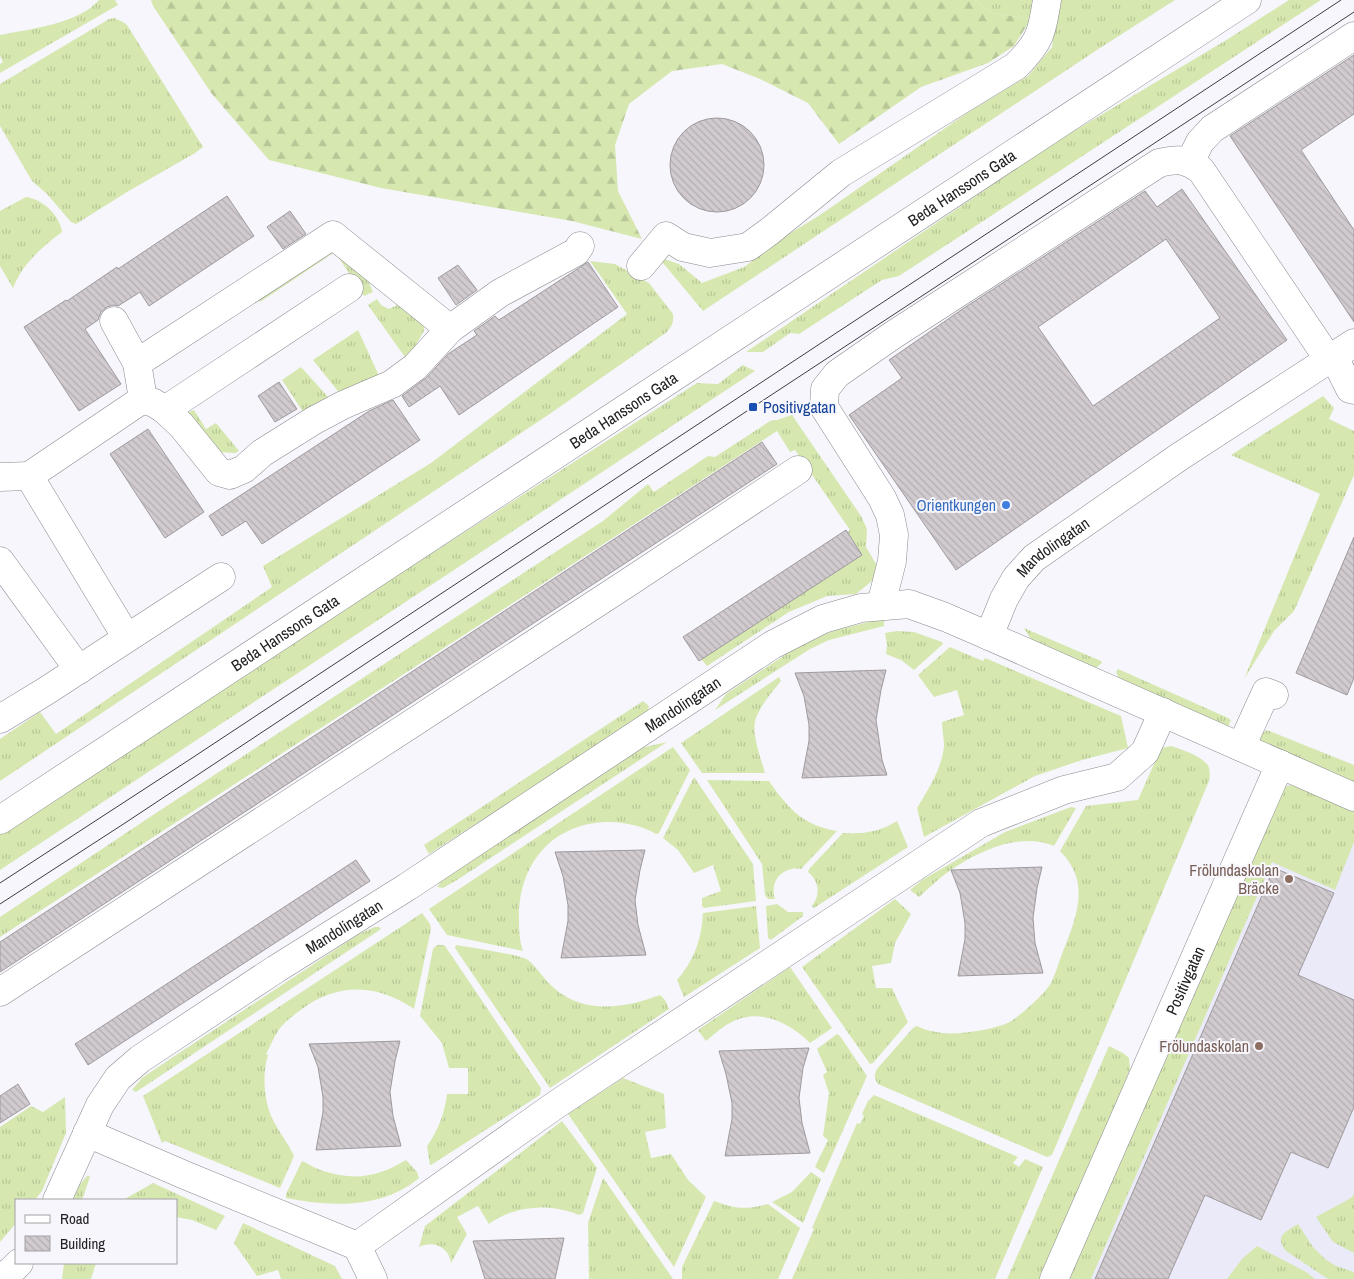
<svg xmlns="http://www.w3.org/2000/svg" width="1354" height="1279" font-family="'Archivo Narrow',sans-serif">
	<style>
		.built { fill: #ebeaf8 }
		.grass { fill: url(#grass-tufts) }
		.forest { fill: url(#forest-firs) }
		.building { fill: url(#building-back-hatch); stroke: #9f9a9e; fill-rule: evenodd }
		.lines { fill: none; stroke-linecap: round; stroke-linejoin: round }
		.minor-casing { stroke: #89898f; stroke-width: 29 }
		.minor { stroke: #fff; stroke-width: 28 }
		.tram { stroke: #3d3d41; stroke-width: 1 }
		.transit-dot { fill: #1a4fb4; stroke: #f6f6fc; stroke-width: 2 }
		.shop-dot { fill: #3f7fe0; stroke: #f6f6fc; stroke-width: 2 }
		.education-dot { fill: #8d6e63; stroke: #f6f6fc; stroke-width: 2 }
		.labels { text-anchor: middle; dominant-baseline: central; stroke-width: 4; stroke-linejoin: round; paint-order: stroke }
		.street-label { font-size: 16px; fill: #222225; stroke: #f6f6fc }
		.transit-label { font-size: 16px; fill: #164399; stroke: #f6f6fc; text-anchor: start }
		.shop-label { font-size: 16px; fill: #366cbe; stroke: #f6f6fc; text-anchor: end }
		.education-label { font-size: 16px; fill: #785e54; stroke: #f6f6fc; text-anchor: end }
	</style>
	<defs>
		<pattern id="grass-tufts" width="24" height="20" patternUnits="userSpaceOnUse" patternTransform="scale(1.25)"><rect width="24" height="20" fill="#d6e8b0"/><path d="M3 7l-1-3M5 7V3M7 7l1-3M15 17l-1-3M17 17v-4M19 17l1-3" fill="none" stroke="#b7c797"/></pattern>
		<pattern id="forest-firs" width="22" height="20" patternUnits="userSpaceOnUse" patternTransform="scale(1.25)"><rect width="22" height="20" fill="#d6e8b0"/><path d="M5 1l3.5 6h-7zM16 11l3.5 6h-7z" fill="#b7c797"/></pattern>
		<pattern id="building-back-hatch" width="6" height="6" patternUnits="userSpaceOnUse" patternTransform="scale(1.25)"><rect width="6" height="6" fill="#d1cbcf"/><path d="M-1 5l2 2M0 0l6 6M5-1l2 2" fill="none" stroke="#b3aeb2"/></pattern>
	</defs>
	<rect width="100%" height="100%" fill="#f6f6fc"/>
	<!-- built -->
	<path class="built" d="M1277 778 1354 813V1279H1064Z"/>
	<!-- grass -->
	<g class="grass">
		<path d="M99 0H115L118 5 0 73V64L3 62 0 56V35C30 29 78 24 99 0Z"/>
		<path d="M975 0H1035L1031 19 992 13Z"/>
		<path d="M1058 0H1175L1100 48 703 311 658 257 679 264 702 283 744 267 789 234 820 215 967 113 1028 76 1052 47Z"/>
		<path d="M1289 0H1321L899 276 882 280 799 334 790 333 763 352H746L1054 143 1228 39Z"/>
		<path d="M114 18 123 22 127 25 203 147 195 153 127 192 76 224 71 222 47 194 32 181 0 126V84L109 19Z"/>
		<path d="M26 197C42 199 60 215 62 232 41 248 23 263 13 288L0 266V211Z"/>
		<path d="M332 248 357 256 373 292 364 296 335 252 260 302 257 296Z"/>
		<path d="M590 261 615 264 649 283 673 314C674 322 672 326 667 332L551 413 0 781V739L40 712 56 734 272 587 263 566 431 463 627 314Z"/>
		<path d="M377 299 381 305 389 309 404 302 425 321 424 331 407 360 368 305Z"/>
		<path d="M358 330 380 378 341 395 313 360Z"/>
		<path d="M743 365 755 371 0 870V833L278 652 697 383 718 384Z"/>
		<path d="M301 367 330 399 303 412 282 380Z"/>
		<path d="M1323 396 1334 408 1329 419 1354 431V475L1294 611 1274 631 1244 679 1320 494 1231 455Z"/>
		<path d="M194 410 206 429 216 423 239 451 235 453 219 452 188 418 189 412Z"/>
		<path d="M792 415 861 516 867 529 866 547 879 569 877 577 856 594 827 596 789 612 707 666 701 659 850 530 795 450 790 452 777 431 0 937V917L153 815 603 521 648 484 654 492 708 456 715 457 770 421 777 420Z"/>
		<path d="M884 618V626L829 640 810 649 715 710 726 694 788 653 811 640 833 631Z"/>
		<path d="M1024 628 1101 661 1102 663 1097 667 1091 668 1033 643Z"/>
		<path d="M897 631 914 632 942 642 943 644 914 670 901 660 886 654 887 645 885 633Z"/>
		<path d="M950 647 983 661 985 658 1121 716 1128 748 1082 760 1035 776 924 837 917 808C928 790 942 768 944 746 944 738 942 730 942 722L964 715 957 690 934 697 918 675Z"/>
		<path d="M1118 669 1226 717 1231 720 1228 727 1120 681 1116 672Z"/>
		<path d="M779 677 781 681C772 692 759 707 755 721 752 735 761 759 765 773H702L681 743Z"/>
		<path d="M643 701 649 706 648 711 646 714 429 854 424 845Z"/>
		<path d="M1267 730 1354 765V784L1259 741 1258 738 1261 734Z"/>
		<path d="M667 742 457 880 443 888 437 887 441 881 641 748Z"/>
		<path d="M1171 746C1181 749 1207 758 1209 768 1210 772 1210 777 1209 781L1052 1155 1047 1157 878 1084C874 1079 874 1074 877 1069L913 1028 917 1026C925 1030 934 1032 943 1033 959 1035 1000 1029 1013 1020 1022 1014 1044 994 1049 986 1055 977 1058 964 1062 954 1076 918 1092 883 1060 851L1086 806 1138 800 1161 748Z"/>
		<path d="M673 747 690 770 659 833 656 834C643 826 628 823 612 822 555 821 519 861 519 917 519 929 519 939 523 951L447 935 429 909Z"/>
		<path d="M694 777 753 864 756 901 704 908 702 906V898L721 891 713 865 694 873 678 850 663 838Z"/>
		<path d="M707 780 769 781C788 808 802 825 837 831L801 869C783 866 769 881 775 899H768L765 895 762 864Z"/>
		<path d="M1298 784 1354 807V842L1335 890 1272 862 1091 1279H1069L1277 788Z"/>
		<path d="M1071 807 1076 808 1054 846C1020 831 977 852 948 872 938 879 928 889 919 897L910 890 922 880 1005 832Z"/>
		<path d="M897 821 908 847 814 908 812 906C821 894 819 881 808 872L809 869 843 833C864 834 879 832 897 821Z"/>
		<path d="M895 899 911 914 895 943 891 963 872 966 876 988H892L908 1022 873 1063 870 1064 802 967Z"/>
		<path d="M777 904 788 912H803V916L771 940 768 938 766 906Z"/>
		<path d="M756 906 760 948 684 997 677 980C694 961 702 938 703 913Z"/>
		<path d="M422 913 430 924 431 929 414 1009C377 984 339 982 302 1009 295 1014 287 1020 281 1027 275 1034 271 1045 266 1054L268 1055C262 1073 264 1101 272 1118 278 1131 288 1143 294 1156L280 1188 165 1141 162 1143 143 1096Z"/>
		<path d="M375 927H379L381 929 136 1092 132 1090 142 1078 170 1059 359 934Z"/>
		<path d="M437 945H443L445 946 541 1088 540 1095 431 1165H430L427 1146C438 1131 445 1112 447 1094H468V1068H449L442 1043 420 1016 433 949Z"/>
		<path d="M456 945C467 947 523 955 528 960 538 968 544 980 554 988 584 1015 626 1008 660 995L665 1000 669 1009 550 1088 455 948Z"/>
		<path d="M790 967 832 1028 810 1043C792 1025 765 1010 739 1019 726 1023 716 1033 706 1041L698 1030Z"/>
		<path d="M837 1034 840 1036 867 1076 824 1173 815 1167 828 1140 823 1136 829 1093 823 1075 827 1072 817 1049Z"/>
		<path d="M1109 1046 1123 1053 1129 1058 1130 1069 1046 1279H1007Z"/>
		<path d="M623 1078 664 1094 666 1128 645 1132 651 1158 671 1154 688 1180 706 1197 674 1267 568 1114Z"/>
		<path d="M874 1095 1018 1157 1013 1163 1019 1167 1025 1159 1043 1167 995 1279H792L814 1229 812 1228 857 1123 860 1124 864 1116 862 1114 868 1101Z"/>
		<path d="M65 1097 66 1133 42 1191 35 1200H16V1223L0 1242V1127L31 1106 43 1112Z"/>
		<path d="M562 1121 597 1168 583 1213 579 1215C550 1203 515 1205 489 1224L478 1206 457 1217 467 1234 451 1263C449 1247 433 1240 419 1247L425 1226Z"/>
		<path d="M406 1160 417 1172 419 1178C382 1209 331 1207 286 1198V1194L302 1161C309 1164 316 1169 323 1171 355 1181 378 1177 406 1160Z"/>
		<path d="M811 1172 821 1179 803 1223 772 1202 792 1192Z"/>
		<path d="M88 1175 90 1177 82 1200H71L76 1189Z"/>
		<path d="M603 1178 604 1179 673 1279H589L588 1223Z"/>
		<path d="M153 1183 225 1216 216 1230 192 1220 176 1217V1200H123Z"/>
		<path d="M1354 1194V1253L1333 1242 1316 1217 1351 1198Z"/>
		<path d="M714 1201C737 1209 744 1210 768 1204L800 1228 778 1279H682V1267Z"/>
		<path d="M243 1223 335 1266 342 1279H281L278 1270 257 1276 234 1243Z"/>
		<path d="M1298 1224 1313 1247 1325 1259 1336 1266 1354 1272V1279H1328L1286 1251C1273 1236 1287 1231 1298 1224Z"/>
		<path d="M1257 1246 1306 1272 1315 1279H1227L1242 1259Z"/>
		<path d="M64 1263H96L91 1279H62Z"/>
	</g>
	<!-- forest -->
	<path class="forest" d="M151 0H975L992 13 1031 19 1014 46 988 63 921 87 839 144 808 103 760 79 722 64 672 71 629 104 615 145 618 191 642 239 572 221 381 188 269 160 212 94 153 6Z"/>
	<!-- building -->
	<g class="building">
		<path d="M1354 55V114L1301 150 1354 230V322L1230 136Z"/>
		<circle cx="717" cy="165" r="47"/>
		<path d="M1182 189 1287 340 956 570 849 415 902 378 889 360 964 308 1145 191 1157 207ZM1166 239 1220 318 1093 406 1038 327Z"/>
		<path d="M227 196 254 236 149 306 140 292 118 306 114 305 107 307 101 312 98 320 85 329 121 384 79 411 24 327 66 300 67 301 117 267 118 269Z"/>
		<path d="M290 211 306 234 283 249 267 227Z"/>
		<path d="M588 262 618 307 459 415 440 386 409 407 402 396 426 378 448 354 477 335 474 331 495 316 499 320Z"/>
		<path d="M458 265 477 290 456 305 438 278Z"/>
		<path d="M279 382 297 409 275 422 258 396Z"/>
		<path d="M393 400 420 440 262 544 246 521 222 536 209 516 369 411Z"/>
		<path d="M148 429 204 512 165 538 110 454Z"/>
		<path d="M762 442 777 464 0 972V942Z"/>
		<path d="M846 530 862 555 699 661 683 637Z"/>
		<path d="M1354 537V678L1347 695 1296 673Z"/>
		<path d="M886 670 881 690 876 720 882 760 887 775 802 778 809 741V725L804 696 795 673Z"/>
		<path d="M645 850 640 870 635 900 638 925 646 955 561 958 568 921V905L563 876 555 852Z"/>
		<path d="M356 860 370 881 88 1065 75 1044Z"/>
		<path d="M1042 867 1037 888 1033 918 1035 943 1043 973 958 976 965 939V923L960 893 951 870Z"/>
		<path d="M1274 868 1334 893 1298 975 1354 1000V1107L1328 1168 1291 1152 1261 1220 1205 1195 1168 1279H1095Z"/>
		<path d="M400 1041 395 1061 390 1092 393 1116 401 1146 316 1150 323 1112V1097L318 1067 309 1044Z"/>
		<path d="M809 1048 803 1068 799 1098 802 1123 810 1153 725 1156 732 1119V1103L726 1074 719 1051Z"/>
		<path d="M18 1084 30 1104 0 1123V1096Z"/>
		<path d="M564 1238 555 1279H485L473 1241Z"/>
	</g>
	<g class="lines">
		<defs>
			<g id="minor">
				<path d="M1190 162 1200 142 1212 129 1354 36"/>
				<path d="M641 266 666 236 683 247 710 253 748 247 770 231 841 173 1016 66C1040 42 1042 33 1047 0"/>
				<path d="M114 321 137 363 143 399 154 403 165 410 182 426 219 472 230 475 244 469 262 453 313 421 343 405 392 384 415 367 450 329 500 293 576 252 580 246"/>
				<path d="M1334 357 1350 389 1354 390"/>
				<path d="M137 363 333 235 450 329"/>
				<path d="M165 410 349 288"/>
				<path d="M29 476 127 638"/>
				<path d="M0 477 29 476 143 399"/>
				<path d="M0 561 79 670"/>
				<path d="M881 605 892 561 894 535 890 515 882 498 824 407 825 389 837 374 893 335 1159 163C1178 159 1184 158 1201 170L1329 360"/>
				<path d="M989 636 1354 797"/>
				<path d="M0 719 46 691 221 577"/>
				<path d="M1241 747 1266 692 1274 695"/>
				<path id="s1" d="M0 820 1247 0"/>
				<path d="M0 992 629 582 798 470"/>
				<path d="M87 1133 187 1176 357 1246 557 1104 981 823 1064 790 1117 777 1145 752 1163 712"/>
				<path id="s2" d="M57 1200 100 1105 118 1078 140 1059 276 969 407 887 772 645 823 619 861 608 909 604 945 617 989 636 1004 599 1016 578 1034 558 1179 457 1354 343"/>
				<path d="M357 1246 373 1279"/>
				<path d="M0 1278 11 1271 19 1263"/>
				<path id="s3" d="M1054 1279 1280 764"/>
			</g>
		</defs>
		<!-- minor casing -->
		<use href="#minor" class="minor-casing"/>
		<!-- minor -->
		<use href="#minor" class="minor"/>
		<!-- tram -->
		<g class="tram">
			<path d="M0 883 192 758 1341 0"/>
			<path d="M0 904 125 823 753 407 1354 12"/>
		</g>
	</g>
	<!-- markers -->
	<rect class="transit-dot" x="748" y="402" width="10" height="10" rx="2.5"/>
	<circle class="shop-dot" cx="1006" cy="505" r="5"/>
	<g class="education-dot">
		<circle cx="1289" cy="879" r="5"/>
		<circle cx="1259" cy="1046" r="5"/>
	</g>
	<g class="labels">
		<!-- street labels -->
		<g class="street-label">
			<text stroke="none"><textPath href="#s1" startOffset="1151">Beda Hanssons Gata</textPath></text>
			<text stroke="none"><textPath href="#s1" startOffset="746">Beda Hanssons Gata</textPath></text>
			<text stroke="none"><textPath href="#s2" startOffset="1265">Mandolingatan</textPath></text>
			<text stroke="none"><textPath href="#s1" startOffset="341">Beda Hanssons Gata</textPath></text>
			<text stroke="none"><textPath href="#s2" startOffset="814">Mandolingatan</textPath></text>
			<text stroke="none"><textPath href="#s2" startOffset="409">Mandolingatan</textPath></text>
			<text stroke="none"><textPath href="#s3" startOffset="326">Positivgatan</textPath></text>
		</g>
		<!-- transit labels -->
		<g class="transit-label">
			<text x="763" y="407">Positivgatan</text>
		</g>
		<!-- shop labels -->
		<g class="shop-label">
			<text x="996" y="505">Orientkungen</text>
		</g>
		<!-- education labels -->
		<g class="education-label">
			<text x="1279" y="870">Frölundaskolan<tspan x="1279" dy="18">Bräcke</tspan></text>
			<text x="1249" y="1046">Frölundaskolan</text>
		</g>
	</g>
	<!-- legend -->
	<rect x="15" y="1199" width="162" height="65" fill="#f6f6fc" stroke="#a1a1a6"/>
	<rect x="25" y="1215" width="25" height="8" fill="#ffffff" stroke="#a1a1a6"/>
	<text x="60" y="1224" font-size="15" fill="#222225">Road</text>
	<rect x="25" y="1236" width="25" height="15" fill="url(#building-back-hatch)" stroke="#a1a1a6"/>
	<text x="60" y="1249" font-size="15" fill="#222225">Building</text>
</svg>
